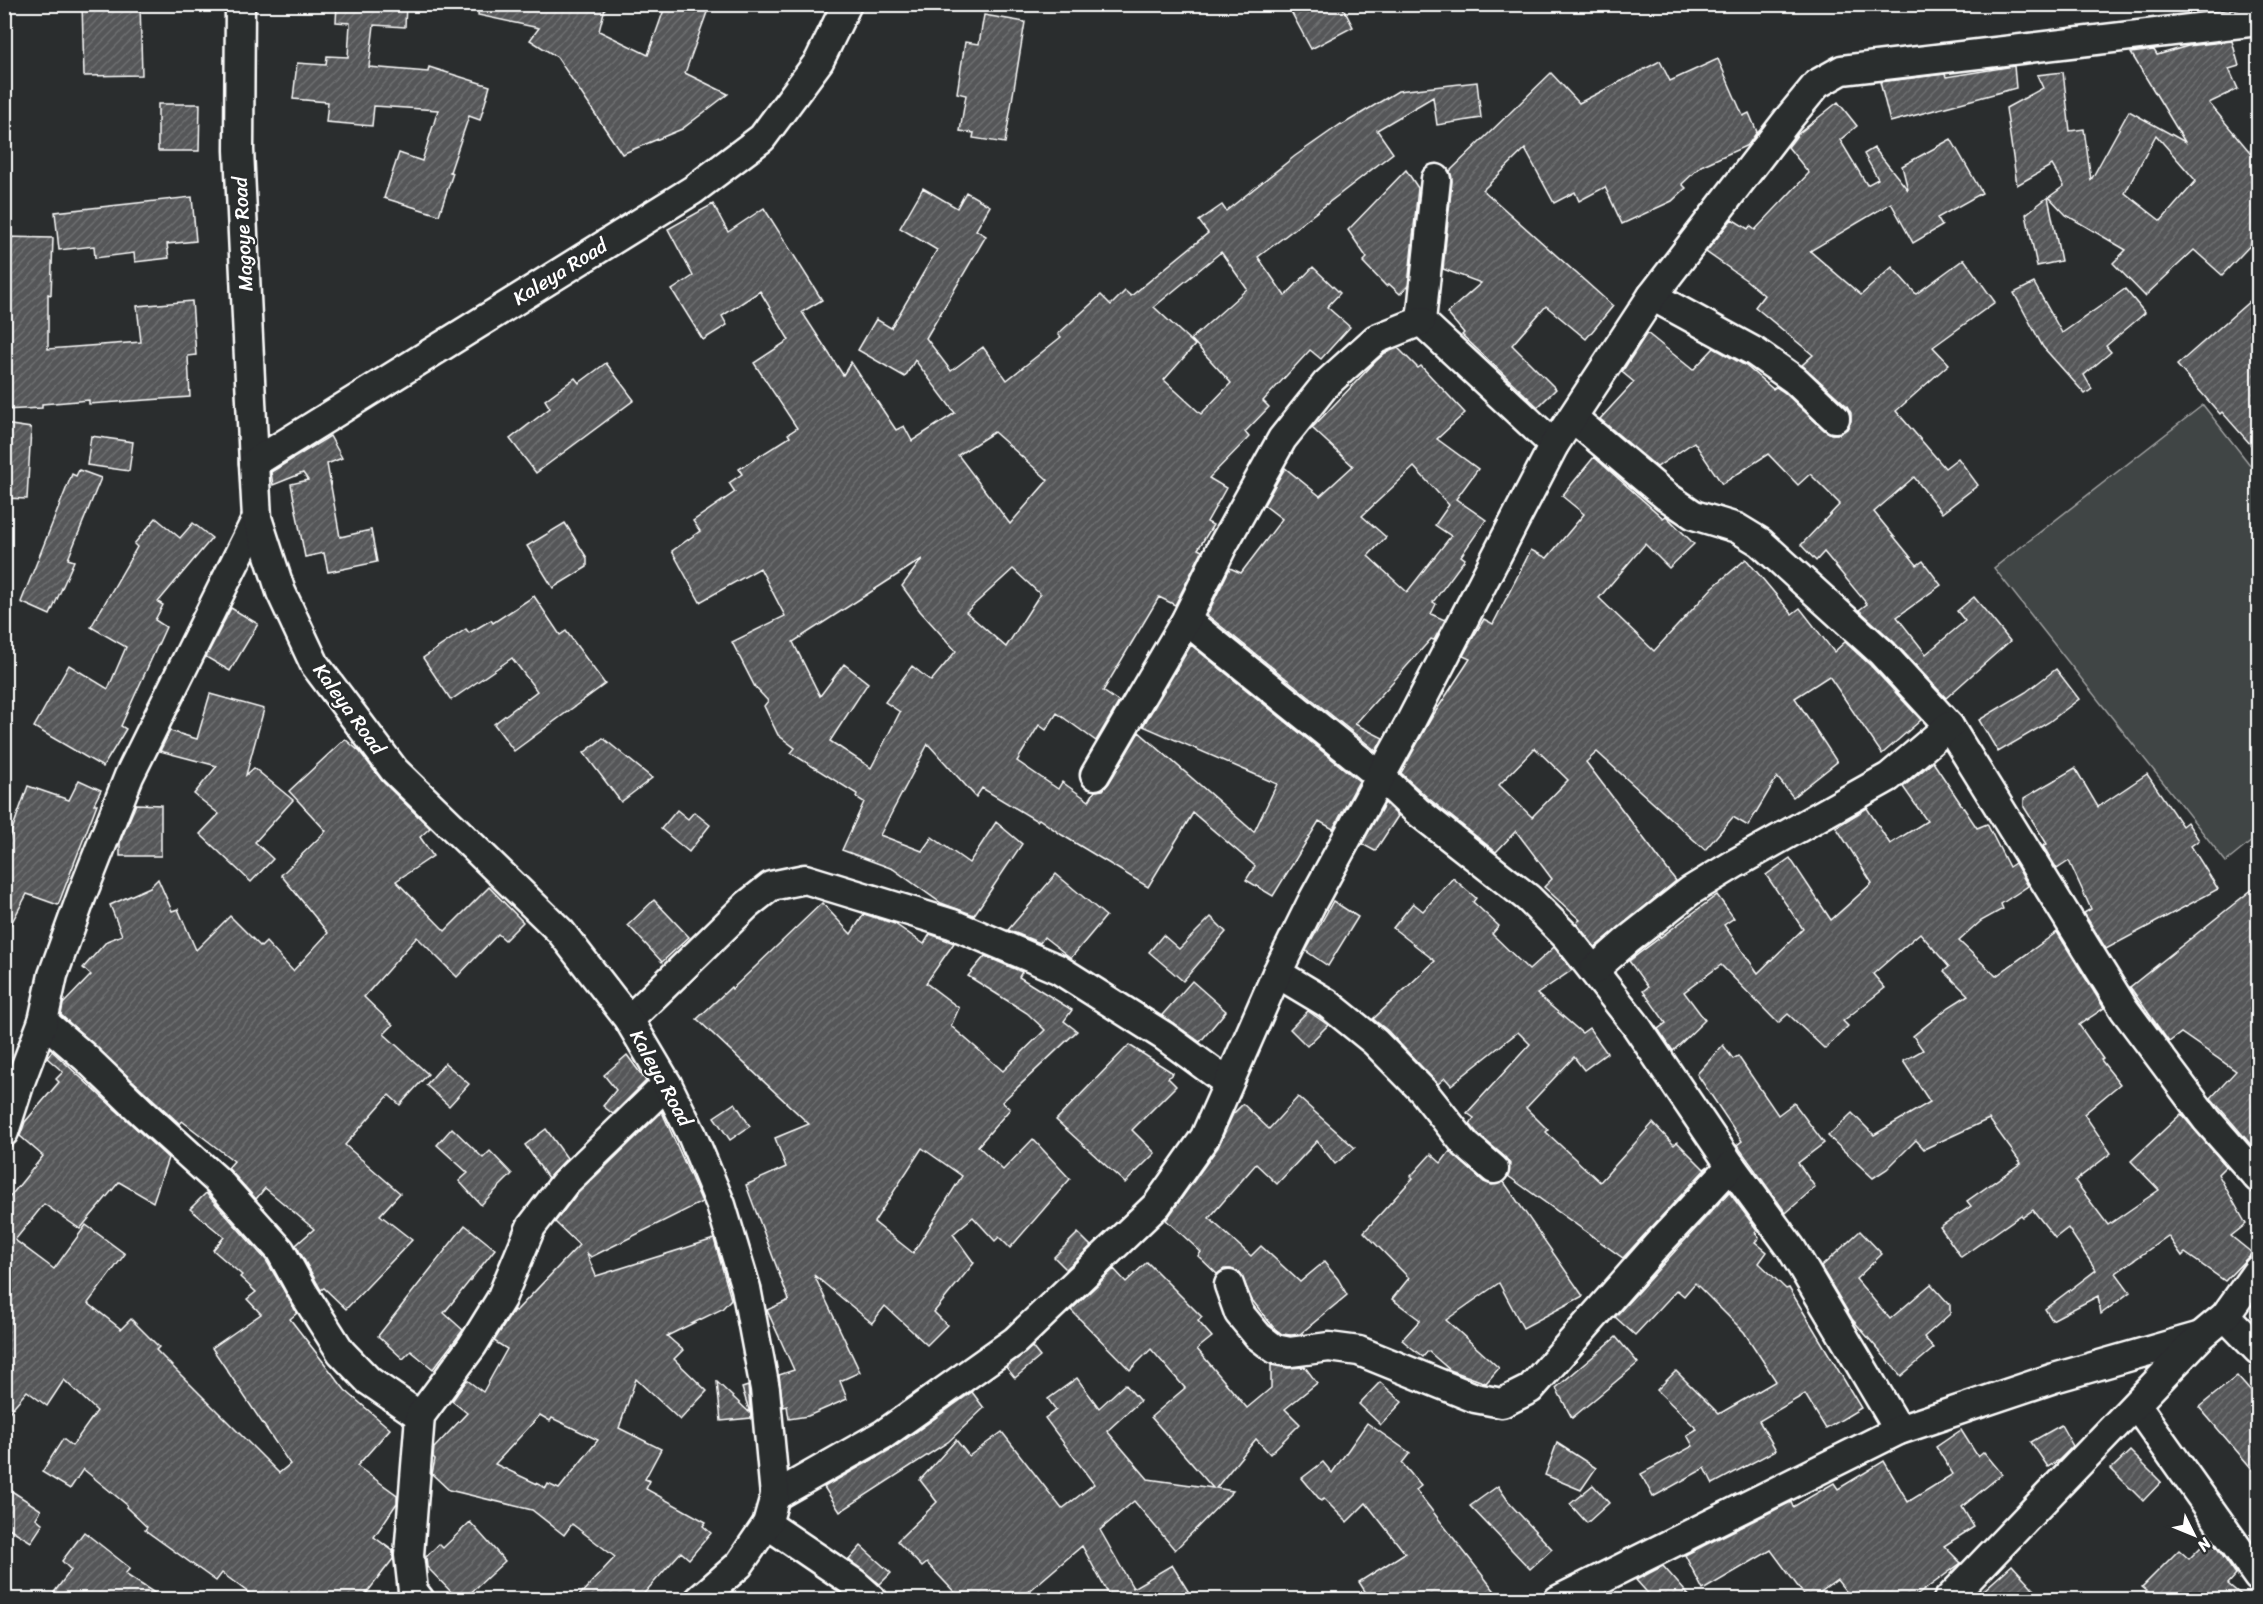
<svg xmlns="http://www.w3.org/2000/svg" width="2263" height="1604" font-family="Sriracha,sans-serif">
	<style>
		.garden { fill: #414445; stroke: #a0a2a2; stroke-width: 1.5 }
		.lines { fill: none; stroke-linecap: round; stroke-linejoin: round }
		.stream { stroke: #a6a7a7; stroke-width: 8 }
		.building { fill: url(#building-hatch); stroke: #fff; stroke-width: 1.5; fill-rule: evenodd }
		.minor-casing { stroke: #fff; stroke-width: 33 }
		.minor { stroke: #2a2d2e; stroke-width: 28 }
		.labels { text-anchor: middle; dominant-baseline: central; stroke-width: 4.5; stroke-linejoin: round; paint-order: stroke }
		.street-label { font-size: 20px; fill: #fff; stroke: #2a2d2e }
	</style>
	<defs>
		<pattern id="building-hatch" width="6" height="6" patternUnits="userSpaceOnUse" patternTransform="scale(1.5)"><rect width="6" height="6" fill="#555758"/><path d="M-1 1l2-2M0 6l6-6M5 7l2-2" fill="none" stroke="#6e7071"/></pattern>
	</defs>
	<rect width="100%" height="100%" fill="#2a2d2e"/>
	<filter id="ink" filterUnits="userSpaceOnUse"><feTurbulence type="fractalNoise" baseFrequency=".0167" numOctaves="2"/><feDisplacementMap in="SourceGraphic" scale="12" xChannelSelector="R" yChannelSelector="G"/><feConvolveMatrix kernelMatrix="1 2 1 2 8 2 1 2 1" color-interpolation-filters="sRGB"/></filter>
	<g filter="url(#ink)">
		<!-- garden -->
		<path class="garden" d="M2203 405 2258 475V836L2226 862 1994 568Z"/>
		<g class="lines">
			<!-- stream -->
			<path class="stream" d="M4 608V612"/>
		</g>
		<!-- building -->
		<g class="building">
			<path d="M82 4H140L142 75 84 76Z"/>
			<path d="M337 4H406L405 27 374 25 369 67 428 72 429 67 490 86 480 120 469 116 450 172 453 173 439 215 384 198 399 153 422 161 438 110 374 106 372 126 326 122 328 102 293 99 297 63 326 65 327 56 348 57 350 23 336 22Z"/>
			<path d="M479 4H606L599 31 648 55 666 4H710L685 73 728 94 682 129 622 154 557 57 530 40 539 28 478 15Z"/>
			<path d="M1287 4H1341L1353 27 1311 49Z"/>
			<path d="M984 15 1025 22 1005 143 973 138 974 133 960 131 966 95 957 93 965 42 979 44Z"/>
			<path d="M2232 41 2239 66 2229 69 2238 89 2209 103 2259 163V236L2222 275 2194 250 2145 296 2113 263 2126 250 2066 215 2049 197 2064 186 2052 165 2017 185 2006 108 2043 88 2037 75 2063 72 2070 131 2084 129 2091 180 2129 111 2185 142 2131 53 2154 50 2157 55 2188 46ZM2156 135 2196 181 2161 221 2125 193Z"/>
			<path d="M1718 59 1743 116 1749 113 1757 132 1748 145 1701 166 1682 184 1686 188 1672 201 1622 224 1605 187 1579 201 1575 192 1554 203 1525 149 1483 190 1613 306 1586 339 1546 306 1512 345 1556 389 1538 407 1462 335 1464 333 1447 313 1481 283 1443 269 1452 181 1450 171 1551 73 1579 103 1660 61 1670 81Z"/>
			<path d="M2014 66 2016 88 1890 122 1880 82 1945 74 1946 77Z"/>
			<path d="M1477 82 1481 118 1437 125 1433 97 1377 130 1393 153 1258 257 1285 296 1313 267 1340 293 1327 307 1350 327 1321 359 1310 350 1263 401 1269 407 1245 432 1249 437 1209 478 1226 488 1207 522 1213 525 1198 549 1202 551 1175 605 1159 597 1103 691 1119 702 1096 741 1057 713 1046 730 1039 725 1017 761 1058 789 1062 782 1089 801 1095 791 1103 790 1109 783 1139 732 1254 832 1277 784 1143 726 1191 645 1359 781 1333 829 1319 821 1273 896 1246 880 1255 866 1193 813 1148 887 1062 835 1039 819 1037 821 982 788 976 797 928 744 880 835 922 851 932 837 969 863 996 822 1022 844 974 915 941 903 893 869 842 850 864 802 856 797 857 794 791 753 795 748 778 735 764 706 768 701 755 687 732 642 785 616 760 568 700 602 672 551 700 531 693 521 735 492 729 483 742 474 739 469 790 437 788 434 797 428 754 363 789 340 760 291 722 316 727 325 703 340 672 290 693 276 668 229 713 204 728 232 764 208 822 300 802 312 843 375 851 362 896 430 904 426 912 441 955 413 915 360 905 377 858 350 876 319 891 328 937 250 900 228 923 188 957 208 966 192 990 206 976 230 986 236 926 338 951 371 983 347 1007 380 1061 337 1058 334 1101 295 1111 305 1125 291 1131 296 1208 233 1199 221 1222 205 1226 211 1295 156 1341 124 1342 125 1398 91ZM1221 252 1247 289 1191 339 1231 383 1201 414 1164 380 1195 345 1154 307ZM994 432 1048 480 1010 524 958 455ZM922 559 902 586 920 611 956 651 931 681 912 666 885 702 900 712 871 768 830 741 868 683 844 664 820 696 793 642ZM1013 569 1040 594 1006 647 966 612Z"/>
			<path d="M1838 102 1857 126 1840 140 1867 185 1878 179 1864 154 1874 148 1908 190 1902 166 1951 139 1982 193 1937 218 1942 226 1913 243 1891 203 1810 251 1861 295 1892 267 1916 294 1964 259 1995 302 1933 347 1949 364 1896 411 1945 468 1958 458 1978 485 1942 513 1914 477 1874 512 1917 565 1923 561 1941 585 1897 617 1926 654 1965 621 1957 611 1974 597 2010 641 1946 698 1894 642 1859 610 1867 604 1824 552 1816 561 1801 545 1840 504 1810 474 1798 485 1768 454 1722 484 1694 442 1657 467 1600 419 1634 382 1622 372 1647 333 1693 370 1714 348 1746 366 1773 389 1776 387 1785 393 1824 430 1831 434H1839L1847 429 1851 421V413L1847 406 1802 365 1813 355 1755 307 1764 295 1746 280 1706 252 1732 219 1748 229 1750 226 1755 230 1809 173 1788 147 1798 134Z"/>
			<path d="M158 104H200L199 151H158Z"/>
			<path d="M1406 170 1418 188 1408 286 1400 294 1389 284 1386 286 1363 262 1367 258 1348 230Z"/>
			<path d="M192 197 196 241 167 244 169 258 135 262 134 253 95 258 94 246 59 250 55 212Z"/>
			<path d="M2048 197 2061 261 2037 266 2026 214Z"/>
			<path d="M4 237 53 238 51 295 48 294V349L141 342 137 306 192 301 196 355 188 356 190 397 89 404V400L42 404V408L4 410Z"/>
			<path d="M2034 283 2062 333 2125 289 2145 313 2106 346 2111 352 2084 375 2092 389 2085 394 2043 347 2014 293Z"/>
			<path d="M2259 293V454L2222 412 2220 414 2177 365Z"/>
			<path d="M1398 348 1418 368 1421 366 1465 413 1437 439 1478 469 1456 499 1486 520 1461 556 1465 559 1433 602 1436 604 1431 614 1445 620 1434 640 1431 639 1355 724 1383 738 1376 751 1207 615 1230 568 1241 573 1282 519 1264 505 1285 468 1320 496 1353 466 1312 428 1376 361 1385 353ZM1414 467 1449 505 1435 525 1451 536 1407 592 1368 556 1386 537 1362 516Z"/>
			<path d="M606 363 634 400 536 473 510 439 550 408 545 400 575 378 579 383Z"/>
			<path d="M4 424 31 428 27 499 4 498Z"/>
			<path d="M91 436 133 442 129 471 87 465Z"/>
			<path d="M330 436 342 458 327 464 340 537 371 530 377 562 328 572 324 553 305 557 291 484 308 480 303 473 273 485 271 472Z"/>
			<path d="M1594 457 1663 518 1666 516 1694 544 1669 568 1645 544 1599 598 1654 651 1713 587 1746 559 1792 614 1800 608 1834 652 1845 642 1870 665 1921 720 1882 754 1829 676 1795 698 1837 762 1793 797 1777 777 1748 826 1733 817 1705 850 1597 752 1586 762 1676 881 1595 947 1576 923 1580 920 1544 887 1552 879 1516 831 1496 852 1428 798 1401 773 1432 717 1470 659 1463 656 1475 634 1484 619 1493 624 1531 550 1547 558 1584 514 1562 496ZM1535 748 1568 780 1532 817 1499 785Z"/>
			<path d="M79 470 101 478 68 559 74 561 50 615 21 602 72 474 76 476Z"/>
			<path d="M156 518 180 538 193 523 212 538 158 602 163 605 155 620 166 627 121 726 126 729 103 767 34 727 69 665 108 689 126 647 91 627 137 547 134 544Z"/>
			<path d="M565 523 587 558V567L553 588 527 546Z"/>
			<path d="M534 596 560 635 566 631 605 684 514 751 494 724 537 691 512 658 451 700 423 658 466 629 469 633 491 620 493 623Z"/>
			<path d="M231 608 258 624 230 671 206 657Z"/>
			<path d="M2056 669 2079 699 2049 722 1998 752 1979 720 2026 692Z"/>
			<path d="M210 694 264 709 246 775 254 768 293 800 255 842 273 859 251 882 200 834 219 814 194 794 217 766 160 751 170 731 197 739Z"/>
			<path d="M603 738 652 778 621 802 584 753Z"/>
			<path d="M345 739 360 752 383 782 430 828 420 837 433 856 396 881 445 931 489 887 523 922 505 940 498 934 457 977 417 937 364 997 393 1025 384 1034 428 1074 400 1105 389 1095 345 1145 400 1193 380 1215 412 1240 346 1309 324 1288 321 1290 296 1245 314 1229 265 1188 256 1199 228 1168 234 1161 182 1121 180 1124 61 1015 63 1004 91 975 83 968 107 941 122 935 110 905 150 887 158 879 172 911 178 909 196 950 230 916 261 947 266 942 293 971 328 933 281 875 326 831 289 791Z"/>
			<path d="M1933 762 1977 828 1987 824 2009 867 2015 863 2028 886 2001 904 2003 909 1981 921 1959 941 1996 976 2057 932 2104 1008 2079 1025 2103 1059 2101 1060 2120 1084 2084 1114 2111 1153 2075 1181 2108 1225 2159 1190 2131 1161 2181 1114 2226 1166 2218 1174 2246 1224 2231 1236 2252 1253 2225 1281 2185 1253 2182 1256 2168 1236 2116 1273 2130 1292 2101 1314 2098 1296 2052 1320 2045 1309 2096 1270 2068 1228 2055 1238 2033 1210 2023 1217 2021 1215 1961 1257 1940 1227 1971 1206 1967 1201 2021 1163 1989 1119 1924 1149 1916 1140 1887 1169 1873 1178 1828 1136 1852 1113 1874 1135 1930 1102 1903 1061 1923 1050 1913 1036 1949 1007 1968 995 1944 971 1949 967 1920 933 1873 974 1885 988 1843 1021 1848 1026 1825 1049 1788 1014 1778 1023 1721 965 1684 992 1705 1020 1673 1051 1658 1029 1666 1023 1643 991 1648 987 1629 961 1717 895 1734 918 1724 925 1758 973 1803 929 1766 875 1790 858 1831 920 1872 883 1836 827 1867 808 1890 844 1927 821 1903 787Z"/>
			<path d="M2075 768 2098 807 2147 774 2182 826 2187 822 2199 840 2191 846 2218 889 2106 949 2084 913 2091 909 2069 861 2057 869 2043 846 2047 844 2024 807V798Z"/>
			<path d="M79 780 101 790 94 804H97L58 905 27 894 4 937V852L28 786 69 800Z"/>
			<path d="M1385 803 1398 816 1375 851 1362 844Z"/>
			<path d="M136 804 161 805V856H120V842Z"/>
			<path d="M677 810 688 819 694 812 710 825 689 852 661 829Z"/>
			<path d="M1056 874 1106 916 1071 958 1044 937 1040 943 1008 930Z"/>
			<path d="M1453 878 1476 898 1473 902 1499 926 1492 934 1529 970 1554 947 1572 970 1537 994 1582 1033 1589 1028 1607 1053 1584 1070 1574 1057 1526 1108 1548 1130 1546 1132 1600 1182 1653 1123 1674 1145 1677 1142 1704 1169 1708 1166 1623 1258 1508 1176 1510 1164 1505 1157 1477 1133 1470 1124 1474 1118 1467 1113 1530 1044 1518 1032 1451 1085 1445 1078 1438 1084 1387 1030 1373 1019 1435 961 1393 928 1413 903 1423 911Z"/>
			<path d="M2259 884V1154L2211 1098 2236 1071 2181 1033 2169 1042 2130 987Z"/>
			<path d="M654 900 689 937 662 962 628 925Z"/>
			<path d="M1333 901 1358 917 1328 966 1306 951Z"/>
			<path d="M822 903 851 934 864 914 895 924 924 944 930 934 954 943 926 983 959 1008 951 1026 1003 1071 1045 1030 1027 1013 968 976 985 956 1022 972 1019 977 1072 1010 1064 1021 1077 1031 1002 1102 1010 1109 978 1146 1003 1170 1033 1139 1070 1179 1010 1248 999 1237 995 1241 973 1217 953 1234 974 1263 934 1312 947 1325 927 1345 885 1306 872 1323 814 1275 860 1372 840 1381 847 1399 808 1416 789 1419 787 1406 783 1407 779 1375 794 1370 767 1310 789 1300 746 1185 786 1167 775 1138 809 1124 697 1019 731 987 732 989ZM922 1148 962 1176 913 1253 874 1222Z"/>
			<path d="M1211 917 1226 932 1183 981 1149 952 1163 935 1179 949Z"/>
			<path d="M1192 981 1226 1011 1200 1042 1162 1015Z"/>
			<path d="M1308 1011 1328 1025 1307 1046 1290 1029Z"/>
			<path d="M1129 1045 1173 1073 1168 1078 1176 1086 1132 1130 1155 1153 1125 1183 1056 1120Z"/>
			<path d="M1723 1045 1733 1059 1738 1056 1778 1115 1794 1103 1824 1143 1798 1163 1815 1187 1786 1213 1737 1145 1742 1141 1697 1074Z"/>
			<path d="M52 1051 168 1158 153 1202 119 1182 80 1229 44 1204 15 1240 54 1269 86 1225 125 1254 88 1303 121 1329 131 1319 159 1347 156 1350 279 1473 290 1464 212 1348 261 1314 247 1299 256 1292 240 1277 242 1275 213 1250 224 1237 190 1209 206 1193 266 1260 297 1313 290 1319 345 1390 390 1429 357 1466 397 1495V1503L374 1537 393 1551V1559L362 1599H257L222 1573 216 1581 145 1530 147 1527 126 1507 127 1505 83 1469 70 1489 42 1472 63 1439 72 1446 97 1411 64 1380 47 1406 27 1391 4 1418V1204L43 1156 20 1136 25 1122 59 1082 56 1079 63 1072 47 1058Z"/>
			<path d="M627 1055 646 1081 613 1114 603 1106 616 1090 604 1075Z"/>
			<path d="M445 1063 469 1084 449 1106 426 1085Z"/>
			<path d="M1298 1097 1355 1148 1335 1164 1317 1141 1277 1184 1256 1164 1209 1218 1251 1256 1261 1246 1300 1282 1324 1262 1338 1279 1347 1295 1300 1334 1291 1335 1282 1334 1274 1328 1252 1300 1240 1273 1231 1269H1224L1217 1274 1198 1256 1201 1252 1166 1220 1218 1147 1233 1114 1243 1104 1269 1129Z"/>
			<path d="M735 1103 750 1126 730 1140 714 1117Z"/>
			<path d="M662 1112 702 1202 591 1257 586 1252 596 1276 714 1239 731 1299 722 1309 667 1336 683 1350 674 1359 707 1391 680 1420 636 1379 619 1428 661 1449 645 1479 650 1481 646 1489 706 1522 703 1526 711 1533 689 1559 681 1552 639 1599H576L615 1557 572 1524 564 1535 532 1510 449 1490 432 1474 435 1459 433 1457 434 1448 467 1413 452 1401 467 1380 483 1392 507 1349 494 1341 514 1310 516 1311 579 1245 555 1222 576 1195ZM540 1415 550 1421 552 1418 598 1440 559 1489 548 1484 546 1488 495 1464Z"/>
			<path d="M452 1128 483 1158 490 1151 512 1174 481 1205 459 1181 468 1173 437 1145Z"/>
			<path d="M546 1129 567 1158 548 1178 525 1145Z"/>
			<path d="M1450 1151 1484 1182 1492 1185 1504 1182 1583 1296 1523 1328 1499 1283 1446 1320 1499 1368 1486 1383 1450 1370 1428 1351 1423 1357 1402 1340 1420 1320 1392 1299 1409 1278 1364 1232 1413 1178 1411 1176 1431 1154 1441 1163Z"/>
			<path d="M1729 1192 1757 1230 1755 1232 1759 1238 1755 1242 1767 1252 1759 1263 1786 1289 1789 1288 1861 1408 1826 1429 1805 1394 1759 1421 1776 1450 1713 1484 1705 1468 1653 1497 1641 1474 1693 1446 1687 1435 1697 1429 1657 1390 1676 1371 1719 1414 1776 1381 1744 1332 1695 1283 1684 1296 1677 1290 1635 1335 1615 1317Z"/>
			<path d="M465 1225 495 1249 444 1313 463 1330 433 1369 411 1351 403 1359 378 1336Z"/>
			<path d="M1860 1231 1882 1254 1856 1279 1890 1319 1931 1284 1950 1305V1314L1924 1337 1934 1348 1901 1376 1852 1319 1821 1267Z"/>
			<path d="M1078 1233 1091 1246 1066 1269 1054 1257Z"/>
			<path d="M1147 1262 1202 1317 1198 1321 1212 1337 1197 1349 1247 1408 1271 1388V1365L1287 1368 1305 1367 1317 1383 1285 1409 1300 1424 1270 1454 1256 1439 1216 1488 1233 1491 1175 1550 1134 1501 1100 1530 1133 1588 1172 1565 1193 1599H1111L1082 1546 1020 1599H961L927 1563 922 1567 897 1541 937 1502 920 1480 956 1440 969 1456 1002 1432 1062 1509 1094 1484 1045 1418 1056 1410 1048 1399 1077 1378 1099 1408 1125 1384 1140 1401 1107 1431 1148 1479 1213 1488 1151 1417 1185 1388 1151 1349 1130 1370 1071 1310 1114 1269 1126 1282Z"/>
			<path d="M1616 1337 1638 1363 1572 1418 1556 1388Z"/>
			<path d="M1032 1347 1040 1357 1015 1378 1006 1367Z"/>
			<path d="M2237 1376 2259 1401V1477L2199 1407Z"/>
			<path d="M717 1382 750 1413 742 1388 748 1386 751 1418 721 1421Z"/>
			<path d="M1380 1382 1402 1402 1381 1425 1359 1404Z"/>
			<path d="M972 1392 984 1408 948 1442 840 1512 824 1487 893 1448Z"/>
			<path d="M1367 1423 1410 1453 1402 1463 1421 1486 1416 1490 1501 1599H1370L1359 1582 1405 1553 1366 1503 1347 1522 1324 1499 1321 1501 1302 1478 1323 1462 1332 1473Z"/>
			<path d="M2061 1425 2073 1446 2059 1460 2048 1467 2031 1442Z"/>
			<path d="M1961 1430 1978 1457 1984 1452 2002 1474 1962 1507 1974 1527 1944 1546 1961 1563 1912 1599H1852L1837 1580 1811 1599H1807L1771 1550 1703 1590 1685 1555 1791 1502 1793 1507 1834 1483 1838 1489 1884 1461 1908 1502 1953 1474 1936 1447Z"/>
			<path d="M1557 1443 1596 1468 1581 1490 1545 1475Z"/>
			<path d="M2130 1451 2161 1482 2143 1501 2111 1469Z"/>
			<path d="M1593 1485 1609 1503 1587 1523 1570 1504Z"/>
			<path d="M4 1486 41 1510 36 1518 43 1524 31 1542 4 1525Z"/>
			<path d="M1498 1486 1511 1505 1552 1549 1530 1569 1470 1506Z"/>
			<path d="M470 1522 505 1561 464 1599H458L427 1567 426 1557 439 1544 443 1548Z"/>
			<path d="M84 1532 130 1568 125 1574 164 1599H49L71 1570 62 1561Z"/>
			<path d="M2210 1538 2236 1575 2228 1584 2246 1599H2157L2142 1587 2179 1550 2189 1559Z"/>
			<path d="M861 1546 891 1573 880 1584 849 1560Z"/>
			<path d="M2012 1565 2043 1599H1974Z"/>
			<path d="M1663 1566 1692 1599H1653L1636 1580Z"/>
		</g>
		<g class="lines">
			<defs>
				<g id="minor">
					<path d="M240 4 239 150 254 463"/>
					<path d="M1436 179 1421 321 1554 445"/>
					<path d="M1652 296 1755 352 1795 380 1835 418"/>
					<path d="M1573 418 1666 496 1694 515 1737 528 1760 542 1882 653 1949 726 2124 1009 2207 1120 2258 1178"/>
					<path d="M1186 620 1381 777 1417 811 1528 898 1566 936 1635 1024 1731 1166 1791 1248 1899 1430"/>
					<path d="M1095 775 1186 620 1222 547 1282 439 1326 384 1376 339 1421 321"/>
					<path d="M1594 970 1628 940 1690 891 1736 863 1889 777 1949 726"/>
					<path d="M1277 973 1327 1003 1375 1042 1423 1091 1465 1144 1494 1169"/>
					<path d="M629 1020 747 905 771 886 805 879 952 924 1058 969 1164 1036 1228 1083"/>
					<path d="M43 1021 86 1058 143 1113 218 1181 280 1250 303 1292 341 1352 369 1381 420 1416"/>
					<path d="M4 1132 20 1082 43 1021 53 975 83 892 129 776 257 518"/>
					<path d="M1229 1285 1239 1313 1258 1336 1275 1349 1290 1352 1329 1347 1359 1351 1475 1398 1502 1403 1530 1389 1658 1244 1731 1166"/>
					<path d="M2225 1316 2258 1350"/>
					<path d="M2136 1405 2258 1577"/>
					<path d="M775 1496 884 1434 1015 1341 1157 1205 1205 1137 1277 973 1311 904 1411 721 1554 445 1652 296 1789 118 1817 84 1842 70 2258 21"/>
					<path d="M767 1524 854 1583 873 1600"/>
					<path d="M420 1600 413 1591 409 1555 420 1416 472 1346 501 1299 531 1227 564 1184 667 1084"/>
					<path d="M699 1600 739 1565 767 1524 775 1496 765 1389 746 1288 721 1205 692 1135 667 1084 629 1020 561 932 394 770 315 665 281 592 257 518 254 463 693 190 762 138 819 61 847 4"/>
					<path d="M1558 1600 1899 1430 2054 1378 2201 1336"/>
					<path d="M1948 1600 2201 1336 2225 1316 2258 1270"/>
				</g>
			</defs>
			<!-- minor casing -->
			<use href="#minor" class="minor-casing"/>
			<!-- minor -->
			<use href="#minor" class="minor"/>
		</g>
	</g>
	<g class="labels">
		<!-- street labels -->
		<g class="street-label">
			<text transform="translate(243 234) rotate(-93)">Magoye Road</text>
			<text transform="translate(560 272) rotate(-32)">Kaleya Road</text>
			<text transform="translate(349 709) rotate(54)">Kaleya Road</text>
			<text transform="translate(661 1078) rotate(61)">Kaleya Road</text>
		</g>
	</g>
	<!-- margin -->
	<rect width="2263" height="1604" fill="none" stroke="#2a2d2e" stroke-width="24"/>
	<rect x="12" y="12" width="2239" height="1580" fill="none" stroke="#fff" stroke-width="2" filter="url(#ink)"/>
	<!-- north arrow -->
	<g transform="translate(2194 1535) rotate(133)" stroke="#2a2d2e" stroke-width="4.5" paint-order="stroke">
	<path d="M0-4.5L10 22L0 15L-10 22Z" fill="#ffffff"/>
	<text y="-9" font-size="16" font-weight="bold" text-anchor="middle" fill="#ffffff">N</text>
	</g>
</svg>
